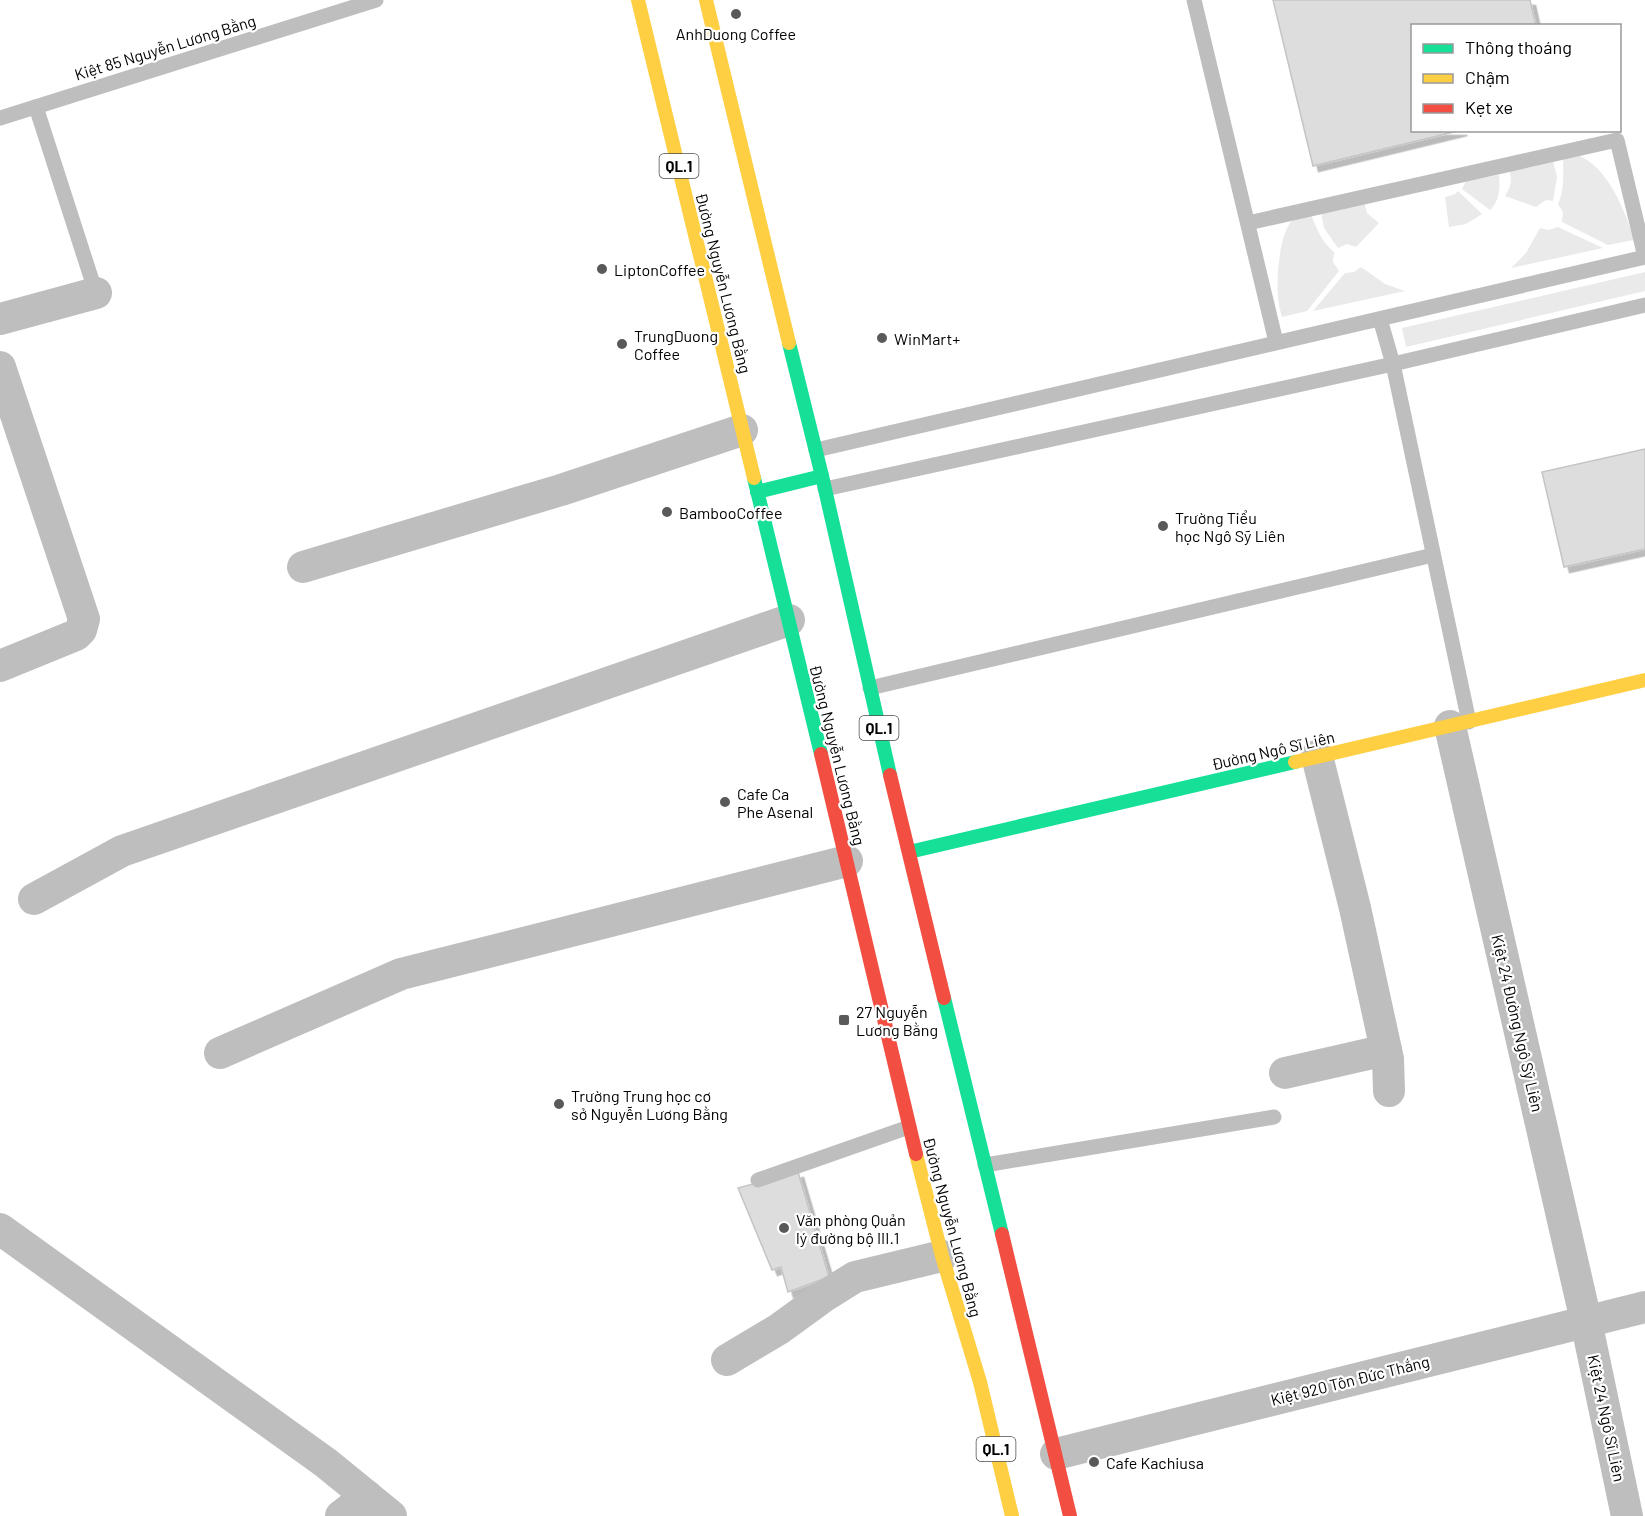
<svg xmlns="http://www.w3.org/2000/svg" width="1645" height="1516" font-family="Barlow,sans-serif">
	<style>
		.green { fill: #eaeaea }
		.building { fill: #ddd; stroke: #c5c5c5; stroke-width: 1.5; filter: url(#shadow) }
		.lines { fill: none; stroke-linecap: round; stroke-linejoin: round }
		.lane { stroke: #bebebe; stroke-width: 15 }
		.street { stroke: #bebebe; stroke-width: 32 }
		.fast { stroke: #16e098; stroke-width: 14 }
		.slow { stroke: #ffcf43; stroke-width: 14 }
		.jam { stroke: #f24e42; stroke-width: 14 }
		.poi-dot { fill: #595959; stroke: #fff; stroke-width: 2 }
		.labels { text-anchor: middle; dominant-baseline: central; stroke-width: 4.5; stroke-linejoin: round; paint-order: stroke }
		.shield { fill: #fff; stroke: #4c4c4c; stroke-width: 1.5 }
		.shield-label { font-size: 15px; font-weight: bold; fill: #000 }
		.poi-label { font-size: 16px; fill: #000; stroke: #fff; text-anchor: start }
		.street-label { font-size: 16px; fill: #000; stroke: #fff }
	</style>
	<defs>
		<filter id="shadow"><feDropShadow dx="5.5" dy="5.5" stdDeviation="0" flood-color="#0004"/></filter>
	</defs>
	<rect width="100%" height="100%" fill="#fff"/>
	<!-- green -->
	<g class="green">
		<path d="M1577 155C1607 165 1626 212 1634 240L1608 245 1562 222 1563 212 1558 204C1565 189 1563 174 1563 158Z"/>
		<path d="M1553 161 1557 177 1553 201 1546 200 1536 207 1505 196C1510 188 1513 180 1509 170Z"/>
		<path d="M1499 175C1500 188 1500 200 1490 210L1462 189 1466 181Z"/>
		<path d="M1458 191 1482 214 1466 224 1449 227 1445 197 1455 194Z"/>
		<path d="M1364 201 1367 213 1379 223 1356 247 1347 244 1338 248 1324 228 1321 212Z"/>
		<path d="M1310 213C1317 228 1321 242 1334 252L1333 262 1339 271 1307 311 1282 317C1280 310 1278 302 1278 294 1276 277 1280 226 1296 217 1300 215 1306 214 1310 213Z"/>
		<path d="M1558 227 1603 248 1511 268 1526 253 1540 228 1549 230Z"/>
		<path d="M1361 267 1385 284 1405 291 1313 311 1345 273 1354 272Z"/>
		<path d="M1645 272V291L1406 347 1402 328Z"/>
	</g>
	<!-- building -->
	<g class="building">
		<path d="M1273 0H1530L1536 26H1412V130H1462L1313 166Z"/>
		<path d="M1645 449V549L1564 567 1542 472Z"/>
		<path d="M798 1172 829 1277 788 1292 781 1267 772 1270 738 1188Z"/>
	</g>
	<g class="lines">
		<!-- lane -->
		<g class="lane">
			<path d="M1194 0 1276 342"/>
			<path d="M36 107 96 293"/>
			<path d="M0 118 376 0"/>
			<path d="M1248 223 1617 140 1645 257"/>
			<path d="M1380 319 1393 364 1469 722"/>
			<path d="M816 450 1645 257"/>
			<path d="M825 489 1393 364 1645 305"/>
			<path d="M870 688 1433 555"/>
			<path d="M985 1165 1274 1117"/>
			<path d="M758 1180 909 1127"/>
		</g>
		<!-- street -->
		<g class="street">
			<path d="M0 319 96 293"/>
			<path d="M0 367 84 619 81 630 76 635 0 666"/>
			<path d="M303 567 561 490 742 430"/>
			<path d="M1450 726 1586 1321 1627 1516"/>
			<path d="M1317 756 1355 908 1386 1050 1388 1059 1389 1091"/>
			<path d="M34 899 122 851 789 620"/>
			<path d="M220 1053 401 974 847 861"/>
			<path d="M1285 1073 1386 1050"/>
			<path d="M0 1229 326 1463 391 1516"/>
			<path d="M727 1360 779 1329 823 1297 855 1277 942 1256"/>
			<path d="M1056 1454 1645 1307"/>
			<path d="M341 1516 367 1496"/>
		</g>
		<!-- fast -->
		<g class="fast">
			<path d="M789 343 822 476 890 775"/>
			<path d="M754 478 821 754"/>
			<path d="M757 492 822 476"/>
			<path d="M909 852 1295 762"/>
			<path d="M944 998 1002 1234"/>
		</g>
		<!-- slow -->
		<g class="slow">
			<path d="M638 0 754 478"/>
			<path d="M706 0 789 343"/>
			<path d="M1295 762 1645 680"/>
			<path d="M916 1154 942 1256 980 1382 1012 1516"/>
		</g>
		<!-- jam -->
		<g class="jam">
			<path d="M821 754 916 1154"/>
			<path d="M890 775 944 998"/>
			<path d="M1002 1234 1070 1516"/>
		</g>
	</g>
	<!-- markers -->
	<g class="poi-dot">
		<circle cx="736" cy="14" r="6"/>
		<circle cx="602" cy="269" r="6"/>
		<circle cx="882" cy="338" r="6"/>
		<circle cx="622" cy="344" r="6"/>
		<circle cx="667" cy="512" r="6"/>
		<circle cx="1163" cy="526" r="6"/>
		<circle cx="725" cy="802" r="6"/>
		<rect x="838" y="1014" width="12" height="12" rx="3"/>
		<circle cx="559" cy="1104" r="6"/>
		<circle cx="784" cy="1228" r="6"/>
		<circle cx="1094" cy="1462" r="6"/>
	</g>
	<g class="labels">
		<!-- shield labels -->
		<g class="shield">
			<rect x="659.5" y="154" width="39" height="24" rx="4.5"/>
			<rect x="859.5" y="716" width="39" height="24" rx="4.5"/>
			<rect x="976.5" y="1437" width="39" height="24" rx="4.5"/>
		</g>
		<g class="shield-label">
			<text x="679" y="166">QL.1</text>
			<text x="879" y="728">QL.1</text>
			<text x="996" y="1449">QL.1</text>
		</g>
		<!-- poi labels -->
		<g class="poi-label">
			<text x="736" y="33" text-anchor="middle">AnhDuong Coffee</text>
			<text x="614" y="269">LiptonCoffee</text>
			<text x="634" y="335">TrungDuong<tspan x="634" dy="18">Coffee</tspan></text>
			<text x="894" y="338">WinMart+</text>
			<text x="679" y="512">BambooCoffee</text>
			<text x="1175" y="517">Trường Tiểu<tspan x="1175" dy="18">học Ngô Sỹ Liên</tspan></text>
			<text x="737" y="793">Cafe Ca<tspan x="737" dy="18">Phe Asenal</tspan></text>
			<text x="856" y="1011">27 Nguyễn<tspan x="856" dy="18">Lương Bằng</tspan></text>
			<text x="571" y="1095">Trường Trung học cơ<tspan x="571" dy="18">sở Nguyễn Lương Bằng</tspan></text>
			<text x="796" y="1219">Văn phòng Quản<tspan x="796" dy="18">lý đường bộ III.1</tspan></text>
			<text x="1106" y="1462">Cafe Kachiusa</text>
		</g>
		<!-- street labels -->
		<g class="street-label">
			<text transform="translate(165 47) rotate(-17)">Kiệt 85 Nguyễn Lương Bằng</text>
			<text transform="translate(724 283) rotate(76)">Đường Nguyễn Lương Bằng</text>
			<text transform="translate(1273 750) rotate(-13)">Đường Ngô Sĩ Liên</text>
			<text transform="translate(838 755) rotate(76)">Đường Nguyễn Lương Bằng</text>
			<text transform="translate(1518 1023) rotate(77)">Kiệt 24 Đường Ngô Sỹ Liên</text>
			<text transform="translate(953 1227) rotate(75)">Đường Nguyễn Lương Bằng</text>
			<text transform="translate(1350 1380) rotate(-14)">Kiệt 920 Tôn Đức Thắng</text>
			<text transform="translate(1607 1418) rotate(78)">Kiệt 24 Ngô Sĩ Liên</text>
		</g>
	</g>
	<!-- legend -->
	<rect x="1411" y="24" width="210" height="108" fill="#ffffff" stroke="#999999" stroke-width="1.5"/>
	<rect x="1423" y="44" width="30" height="9" fill="#16e098" stroke="#999999" stroke-width="1.5"/>
	<text x="1465" y="54" font-size="18" fill="#000000">Thông thoáng</text>
	<rect x="1423" y="74" width="30" height="9" fill="#ffcf43" stroke="#999999" stroke-width="1.5"/>
	<text x="1465" y="84" font-size="18" fill="#000000">Chậm</text>
	<rect x="1423" y="104" width="30" height="9" fill="#f24e42" stroke="#999999" stroke-width="1.5"/>
	<text x="1465" y="114" font-size="18" fill="#000000">Kẹt xe</text>
</svg>
